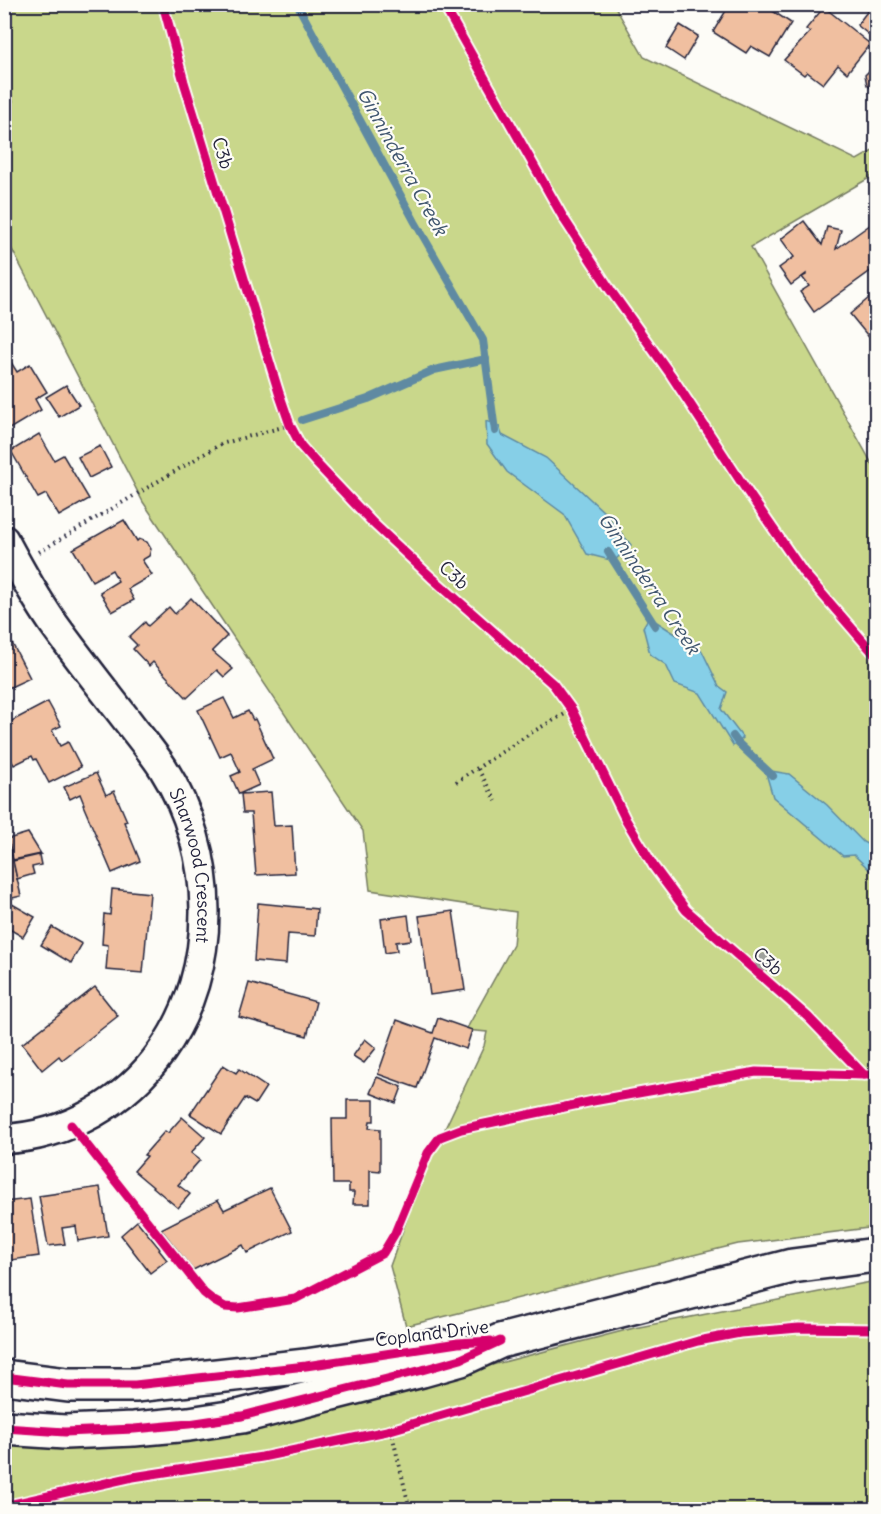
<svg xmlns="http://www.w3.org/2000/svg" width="881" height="1514" font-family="Delius,sans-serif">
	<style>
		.green { fill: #c9d78b; stroke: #767c63; stroke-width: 1.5 }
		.water { fill: #86cfe7; stroke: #5e8aa2; stroke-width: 1.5 }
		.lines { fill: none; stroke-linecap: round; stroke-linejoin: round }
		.stream { stroke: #5e8aa2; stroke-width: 8 }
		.building { fill: #f0bfa0; stroke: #22223b; stroke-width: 1.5 }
		.minor-casing { stroke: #22223b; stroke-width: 33 }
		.major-casing { stroke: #22223b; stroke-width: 38 }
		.path { stroke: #22223b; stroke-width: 4; stroke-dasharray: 1.5 4.5; stroke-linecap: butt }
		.minor { stroke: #fdfcf7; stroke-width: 28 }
		.major { stroke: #fdfcf7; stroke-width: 33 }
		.cycleway-casing { stroke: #fdfcf7; stroke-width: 13 }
		.cycleway { stroke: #d6006c; stroke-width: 9 }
		.tree { fill: #a0a29d }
		.labels { text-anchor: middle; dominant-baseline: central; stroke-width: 4.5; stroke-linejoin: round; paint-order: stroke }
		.street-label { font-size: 18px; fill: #22223b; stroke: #fdfcf7 }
		.water-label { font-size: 20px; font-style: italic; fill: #40566f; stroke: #fdfcf7 }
	</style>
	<rect width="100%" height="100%" fill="#fdfcf7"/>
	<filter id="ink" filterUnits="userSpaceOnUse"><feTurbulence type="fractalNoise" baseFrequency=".0167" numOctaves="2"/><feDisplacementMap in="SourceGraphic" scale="12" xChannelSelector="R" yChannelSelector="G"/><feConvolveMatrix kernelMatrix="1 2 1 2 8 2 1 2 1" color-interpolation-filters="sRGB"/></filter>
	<g filter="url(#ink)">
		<!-- green -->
		<g class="green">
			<path d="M5 5H614L644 57 857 160 876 149V174L751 247 876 471V1227L738 1244 406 1326 390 1266 423 1175 484 1046 487 1032 466 1030 513 945 516 912 370 890 363 831 143 502 5 236V107L13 101 5 91Z"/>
			<path d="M876 1281V1509L5 1510V1445L23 1447 246 1429 634 1328Z"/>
		</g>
		<!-- water -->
		<g class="water">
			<path d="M486 421 499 426 502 435 546 458 605 513 631 545 614 561 587 554 564 514 507 472 487 444Z"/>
			<path d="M649 617 702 651 719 686 727 692 721 709 743 738 733 746 700 693 675 684 666 665 650 654 643 627Z"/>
			<path d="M765 770 789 774 827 805 863 842 876 849V876L854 855 843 856 773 797Z"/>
		</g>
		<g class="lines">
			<!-- stream -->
			<g class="stream">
				<path d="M297 4 415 222 483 340 495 431"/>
				<path d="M302 420 368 399 434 370 486 359"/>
				<path d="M608 552 655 626"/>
				<path d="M733 736 738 743 773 776"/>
			</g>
		</g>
		<!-- building -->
		<g class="building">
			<path d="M730 4H762L791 23 770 57 751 46 746 53 713 32Z"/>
			<path d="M824 7 870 44 847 73 838 65 823 84 807 72 804 75 784 60 810 32 806 29Z"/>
			<path d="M869 9 876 15V35L874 39 857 25Z"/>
			<path d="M680 25 698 36 684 60 666 48Z"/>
			<path d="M876 64V91H875L867 85 865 75Z"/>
			<path d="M804 221 822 245 827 227 841 230 836 249 874 222 876 226V267L814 312 800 292 809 286 802 277 806 275V274L791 285 779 268 794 257 781 239Z"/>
			<path d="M876 292V346L850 314Z"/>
			<path d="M4 351 17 372 30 364 47 392 35 399 41 410 6 431 4 428Z"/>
			<path d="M66 385 79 405 59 417 46 397Z"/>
			<path d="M39 434 54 460 63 455 89 499 59 516 46 494 38 498 11 451Z"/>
			<path d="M100 446 111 467 89 478 78 457Z"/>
			<path d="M124 520 137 541 139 539 147 542 151 549 149 556 142 560 152 575 128 589 134 600 112 612 100 592 118 581 112 570 92 581 73 549Z"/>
			<path d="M191 598 227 636 212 651 233 669 224 677 217 670 187 698 153 662 149 666 133 649 137 645 129 637 145 622 148 626 169 607 175 614Z"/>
			<path d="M4 642 7 646 12 643 30 678 4 690Z"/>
			<path d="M224 698 234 718 248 711 253 720 255 719 273 759 252 769 259 785 239 794 231 776 240 772 231 752 220 757 198 710Z"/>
			<path d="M48 702 61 726 52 730 60 746 68 742 81 767 49 783 36 759 34 760 32 756 14 765 4 747V725Z"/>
			<path d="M96 773 106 795 114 791 127 821 124 822 140 861 112 873 83 805 84 804 80 794 70 799 64 787Z"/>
			<path d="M271 792 274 826 292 825 295 873 256 875 251 813H243L241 794Z"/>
			<path d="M28 833 41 854 13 860 8 839Z"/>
			<path d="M4 836H7L8 839 21 896 4 900Z"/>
			<path d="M39 855 41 865 32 867 34 874 17 879 13 861Z"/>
			<path d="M112 889 150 893 143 973 106 970 108 945 102 944 104 914 110 915Z"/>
			<path d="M258 903 317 909 315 936 288 934 286 964 254 961Z"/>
			<path d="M12 904 35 917 23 937 4 926V917Z"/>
			<path d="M453 911 465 990 430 995 419 916Z"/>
			<path d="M408 915 411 940 396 942 397 951 385 953 381 919Z"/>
			<path d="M52 927 82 944 71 963 41 945Z"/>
			<path d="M249 983 316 1002 307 1036 239 1017Z"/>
			<path d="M95 987 118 1016 62 1060 59 1056 42 1070 22 1044Z"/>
			<path d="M438 1018 472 1030 466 1049 435 1038 417 1088 378 1074 397 1020 433 1033Z"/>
			<path d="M365 1039 376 1048 364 1063 353 1056Z"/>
			<path d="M4 1050H9L7 1085 4 1084Z"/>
			<path d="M223 1065 236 1073 239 1069 266 1087 255 1104 245 1098 221 1134 190 1114Z"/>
			<path d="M377 1077 402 1087 396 1103 370 1093Z"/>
			<path d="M347 1100H374V1121H370L369 1128 380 1129V1171L370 1170V1204H353L354 1192H349V1184H333L332 1119H347Z"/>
			<path d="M182 1117 205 1137 191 1153 200 1160 178 1185 190 1194 178 1208 134 1171 147 1156 144 1155 165 1131 168 1133Z"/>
			<path d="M100 1187 108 1236 78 1241 76 1226 62 1228 65 1244 48 1246 39 1196Z"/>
			<path d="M270 1188 292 1231 247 1253 243 1245 193 1270 161 1229 218 1200 224 1210Z"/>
			<path d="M30 1199 39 1256 4 1261V1202Z"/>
			<path d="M137 1221 160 1249 159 1250 167 1260 150 1273 121 1235Z"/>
		</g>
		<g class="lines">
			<defs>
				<g id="minor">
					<path id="s1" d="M4 540C19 568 35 597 53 623 79 659 106 693 133 728 143 741 154 754 163 768 217 853 220 969 162 1051 126 1102 67 1136 4 1139"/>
				</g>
				<g id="major">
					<path d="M4 1377 68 1385H135L306 1366 439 1346"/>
					<path d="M4 1428 65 1432 134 1429 189 1424 242 1416 422 1370 461 1359 500 1341 792 1266 876 1255"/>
				</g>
			</defs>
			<!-- minor casing -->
			<use href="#minor" class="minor-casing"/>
			<!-- major casing -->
			<use href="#major" class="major-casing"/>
			<!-- path -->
			<g class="path">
				<path d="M39 552 221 444 290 425"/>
				<path d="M478 769 496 801"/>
				<path d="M456 782 534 731 572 710"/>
				<path d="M391 1430 410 1510"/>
			</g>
			<!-- minor -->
			<use href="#minor" class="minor"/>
			<!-- major -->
			<use href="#major" class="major"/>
			<defs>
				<g id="cycleway">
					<path d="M163 4 184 82 279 393 290 425 301 446 317 464 373 523 431 577 553 684 572 710 626 820 654 867 686 910 808 1017 864 1075H876"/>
					<path d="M443 4 564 219 611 291 671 375 745 488 803 572 876 656"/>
					<path d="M71 1125 204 1293 214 1301 225 1307 238 1308 295 1299 383 1253 395 1233 428 1153 440 1137 461 1129 593 1101 756 1072 864 1075"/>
					<path d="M4 1377 68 1385H135L306 1366 458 1343 491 1341"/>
					<path d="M4 1428 65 1432 134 1429 189 1424 242 1416 422 1370 461 1359 500 1341"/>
					<path d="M4 1506 133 1477 262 1457 387 1431 698 1341 740 1333 799 1328 876 1329"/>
				</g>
			</defs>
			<!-- cycleway casing -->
			<use href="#cycleway" class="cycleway-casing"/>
			<!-- cycleway -->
			<use href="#cycleway" class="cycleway"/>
		</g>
		<!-- trees -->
		<circle class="tree" cx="764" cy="962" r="9"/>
	</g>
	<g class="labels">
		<!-- street labels -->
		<g class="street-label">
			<text transform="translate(223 153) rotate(73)">C3b</text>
			<text transform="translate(454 575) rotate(42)">C3b</text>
			<text stroke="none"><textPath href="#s1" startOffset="382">Sharwood Crescent</textPath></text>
			<text transform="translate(768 961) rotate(41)">C3b</text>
			<text transform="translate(432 1333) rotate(-7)">Copland Drive</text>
		</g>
		<!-- water labels -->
		<g class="water-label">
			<text transform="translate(403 161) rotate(61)">Ginninderra Creek</text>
			<text transform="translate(650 583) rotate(56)">Ginninderra Creek</text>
		</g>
	</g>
	<!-- margin -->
	<rect width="881" height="1514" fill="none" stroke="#fdfcf7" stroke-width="24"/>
	<rect x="12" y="12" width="857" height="1490" fill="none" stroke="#22223b" stroke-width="2" filter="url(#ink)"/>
</svg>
